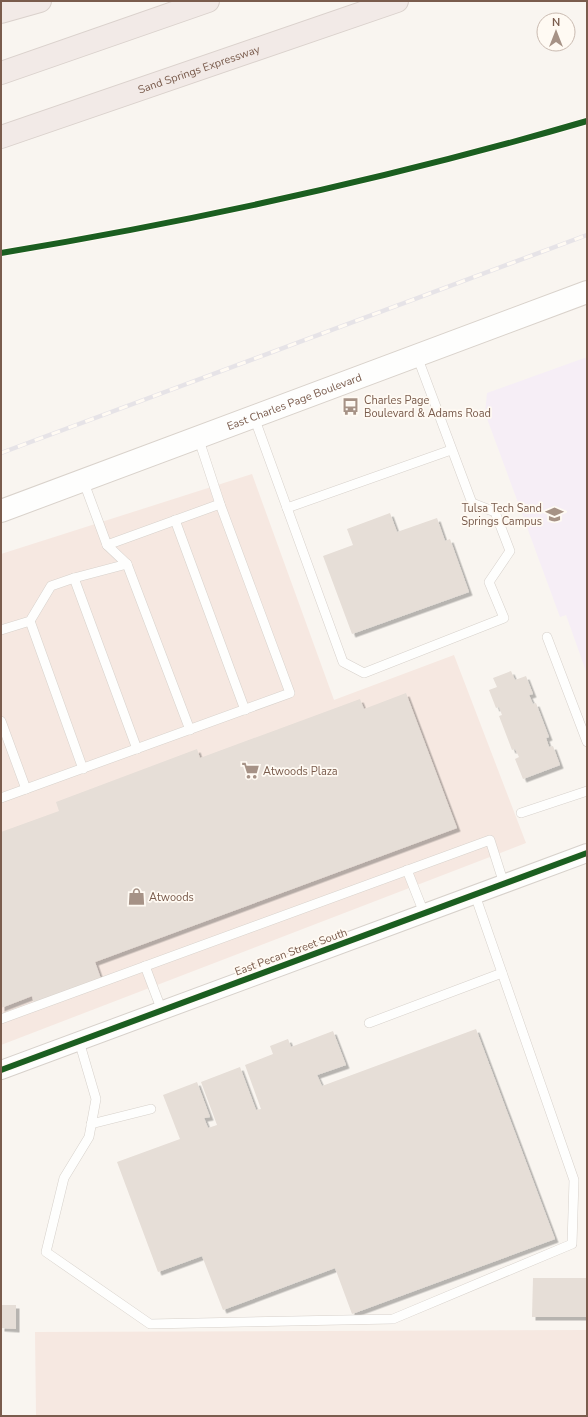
<svg xmlns="http://www.w3.org/2000/svg" width="588" height="1417" font-family="'Nunito Sans',sans-serif">
	<style>
		.commercial { fill: #f6e8e1 }
		.education { fill: #f6eef6 }
		.building { fill: #e6ded7; filter: url(#shadow) }
		.lines { fill: none; stroke-linecap: round; stroke-linejoin: round }
		.service-casing { stroke: #d7d1cb; stroke-width: 10 }
		.minor-casing { stroke: #d7d1cb; stroke-width: 20 }
		.secondary-casing { stroke: #d9d2cb; stroke-width: 24 }
		.motorway-casing { stroke: #dad1cc; stroke-width: 24 }
		.service { stroke: #fefefd; stroke-width: 9 }
		.minor { stroke: #fefefd; stroke-width: 18 }
		.secondary { stroke: #fefefd; stroke-width: 22 }
		.motorway { stroke: #f2eae7; stroke-width: 22 }
		.rail-casing { stroke: #e6e3e7; stroke-width: 4.5 }
		.rail { stroke: #fffaf3; stroke-width: 3; stroke-dasharray: 9; stroke-linecap: butt }
		.cycleway-casing { stroke: #fffaf3; stroke-width: 8 }
		.cycleway { stroke: #1b5e20; stroke-width: 6 }
		.labels { text-anchor: middle; dominant-baseline: central; stroke-width: 3.5; stroke-linejoin: round; paint-order: stroke }
		.street-label { font-size: 11px; fill: #7a5c4d; stroke: #fffaf3 }
		.poi-label { font-size: 11px; fill: #7a5c4d; stroke: #fffaf3; text-anchor: start }
	</style>
	<defs>
		<filter id="shadow"><feDropShadow dx="3.5" dy="3.5" stdDeviation="0" flood-color="#0004"/></filter>
	</defs>
	<rect width="100%" height="100%" fill="#f9f5f0"/>
	<!-- commercial -->
	<g class="commercial">
		<path d="M252 474 334 700 454 655 526 843 1 1045V554Z"/>
		<path d="M587 1330V1416H36L35 1332Z"/>
	</g>
	<!-- education -->
	<path class="education" d="M587 357V674L566 615 560 617 485 413 487 393Z"/>
	<!-- building -->
	<g class="building">
		<path d="M390 513 397 532 437 518 445 541 450 539 469 592 352 634 323 556 353 545 347 529Z"/>
		<path d="M511 671 515 680 526 676 533 694 529 695 533 704 536 703 549 737 546 738 549 747 553 746 560 765 523 779 515 759 519 757 515 749 512 750 499 716 502 715 499 707 496 708 489 690 497 687 493 678Z"/>
		<path d="M406 693 457 828 95 962 101 979 34 1004 32 996 1 1008V832L59 811 56 802 197 749 200 758 360 699 364 709Z"/>
		<path d="M476 1029 555 1239 352 1314 335 1268 223 1310 202 1256 158 1272 117 1162 180 1139 163 1095 197 1082 210 1117 204 1118 208 1128 217 1125 201 1082 240 1067 256 1110 261 1109 245 1065 273 1054 270 1046 288 1039 291 1047 333 1031 346 1065 317 1075 322 1086Z"/>
		<path d="M533 1278H587V1317H532Z"/>
		<path d="M1 1305H16V1329L1 1328Z"/>
	</g>
	<g class="lines">
		<defs>
			<g id="service">
				<path d="M254 417 343 662 364 673 504 618 489 582 510 551 495 512 472 503 417 356"/>
				<path d="M83 480 107 545 127 564 190 730"/>
				<path d="M287 508 451 450"/>
				<path d="M175 520 245 710"/>
				<path d="M107 545 220 504"/>
				<path d="M74 578 137 749"/>
				<path d="M30 621 83 769"/>
				<path d="M1 630 30 621 51 586 74 578 127 564"/>
				<path d="M547 637 587 742"/>
				<path d="M1 721 26 789"/>
				<path d="M1 798 290 693 220 504 198 437"/>
				<path d="M521 813 587 791"/>
				<path d="M407 870 424 913"/>
				<path d="M145 966 162 1011"/>
				<path d="M1 1019 490 840 504 884"/>
				<path d="M369 1023 502 973"/>
				<path d="M79 1041 96 1099 89 1137 64 1178 46 1252 150 1324 393 1319 572 1244 574 1180 475 895"/>
				<path d="M91 1124 151 1109"/>
			</g>
			<path id="minor" d="M1 1070 587 853"/>
			<g id="secondary">
				<path id="s1" d="M1 511 587 292"/>
			</g>
			<g id="motorway">
				<path d="M1 12 40 1"/>
				<path d="M1 73 208 1"/>
				<path id="s2" d="M1 137 397 1"/>
			</g>
		</defs>
		<!-- service casing -->
		<use href="#service" class="service-casing"/>
		<!-- minor casing -->
		<use href="#minor" class="minor-casing"/>
		<!-- secondary casing -->
		<use href="#secondary" class="secondary-casing"/>
		<!-- motorway casing -->
		<use href="#motorway" class="motorway-casing"/>
		<!-- service -->
		<use href="#service" class="service"/>
		<!-- minor -->
		<use href="#minor" class="minor"/>
		<!-- secondary -->
		<use href="#secondary" class="secondary"/>
		<!-- motorway -->
		<use href="#motorway" class="motorway"/>
		<defs>
			<path id="rail" d="M1 453 587 235"/>
		</defs>
		<!-- rail casing -->
		<use href="#rail" class="rail-casing"/>
		<!-- rail -->
		<use href="#rail" class="rail"/>
		<defs>
			<g id="cycleway">
				<path d="M1 253C199 220 395 177 587 121"/>
				<path d="M1 1070 587 853"/>
			</g>
		</defs>
		<!-- cycleway casing -->
		<use href="#cycleway" class="cycleway-casing"/>
		<!-- cycleway -->
		<use href="#cycleway" class="cycleway"/>
	</g>
	<!-- icons -->
	<defs>
		<symbol id="bus-bare" viewBox="-9 -9 18 18"><path d="M-5-6H5V4H4V6H2V4H-2V6H-4V4H-5ZM-3.5-4V0h7V-4ZM-3.5 1.2v1.5H-2V1.2ZM2 1.2v1.5H3.5V1.2Z" fill="#a69286" stroke="#fffaf3" stroke-width="2.5" paint-order="stroke"/></symbol>
		<symbol id="university-bare" viewBox="-9 -9 18 18"><path d="M0-5L7-2L0 1L-7-2ZM-4 1L0 2.5L4 1V4Q0 6-4 4Z" fill="#a69286" stroke="#fffaf3" stroke-width="2.5" paint-order="stroke"/></symbol>
		<symbol id="supermarket-bare" viewBox="-9 -9 18 18"><path d="M-6-5.5h2.5l.6 2H6L4.5 2H-2.5L-4.4-4H-6ZM-1.5 3.2a1.3 1.3 0 1 0 .1 0ZM3 3.2a1.3 1.3 0 1 0 .1 0Z" fill="#a69286" stroke="#fffaf3" stroke-width="2.5" paint-order="stroke"/></symbol>
		<symbol id="shop-bare" viewBox="-9 -9 18 18"><path d="M-5-2.5h2.3a2.7 3.5 0 0 1 5.4 0H5L5.5 6h-11ZM-1.5-2.5h3a1.5 2.3 0 0 0-3 0Z" fill="#a69286" stroke="#fffaf3" stroke-width="2.5" paint-order="stroke"/></symbol>
	</defs>
	<g fill-rule="evenodd">
		<use href="#bus-bare" x="338" y="394" width="25" height="25"/>
		<use href="#university-bare" x="542" y="502" width="25" height="25"/>
		<use href="#supermarket-bare" x="238" y="758" width="25" height="25"/>
		<use href="#shop-bare" x="124" y="884" width="25" height="25"/>
	</g>
	<g class="labels">
		<!-- street labels -->
		<g class="street-label">
			<text stroke="none"><textPath href="#s2" startOffset="209">Sand Springs Expressway</textPath></text>
			<text stroke="none"><textPath href="#s1" startOffset="313">East Charles Page Boulevard</textPath></text>
			<text transform="translate(291 952) rotate(-20)">East Pecan Street South</text>
		</g>
		<!-- poi labels -->
		<g class="poi-label">
			<text x="364" y="400">Charles Page<tspan x="364" dy="13">Boulevard &amp; Adams Road</tspan></text>
			<text x="542" y="508" text-anchor="end">Tulsa Tech Sand<tspan x="542" dy="13">Springs Campus</tspan></text>
			<text x="263" y="771">Atwoods Plaza</text>
			<text x="149" y="897">Atwoods</text>
		</g>
	</g>
	<!-- border -->
	<rect width="588" height="1417" fill="none" stroke="#7a5c4d" stroke-width="4"/>
	<!-- north arrow -->
	<g transform="translate(556 32)"><circle r="19" fill="#fffaf3" stroke="#cabbb1"/>
	<path d="M0-3L7 15L0 10L-7 15Z" fill="#a69286"/>
	<text y="-6" font-size="11" font-weight="bold" text-anchor="middle" fill="#7a5c4d">N</text>
	</g>
</svg>
